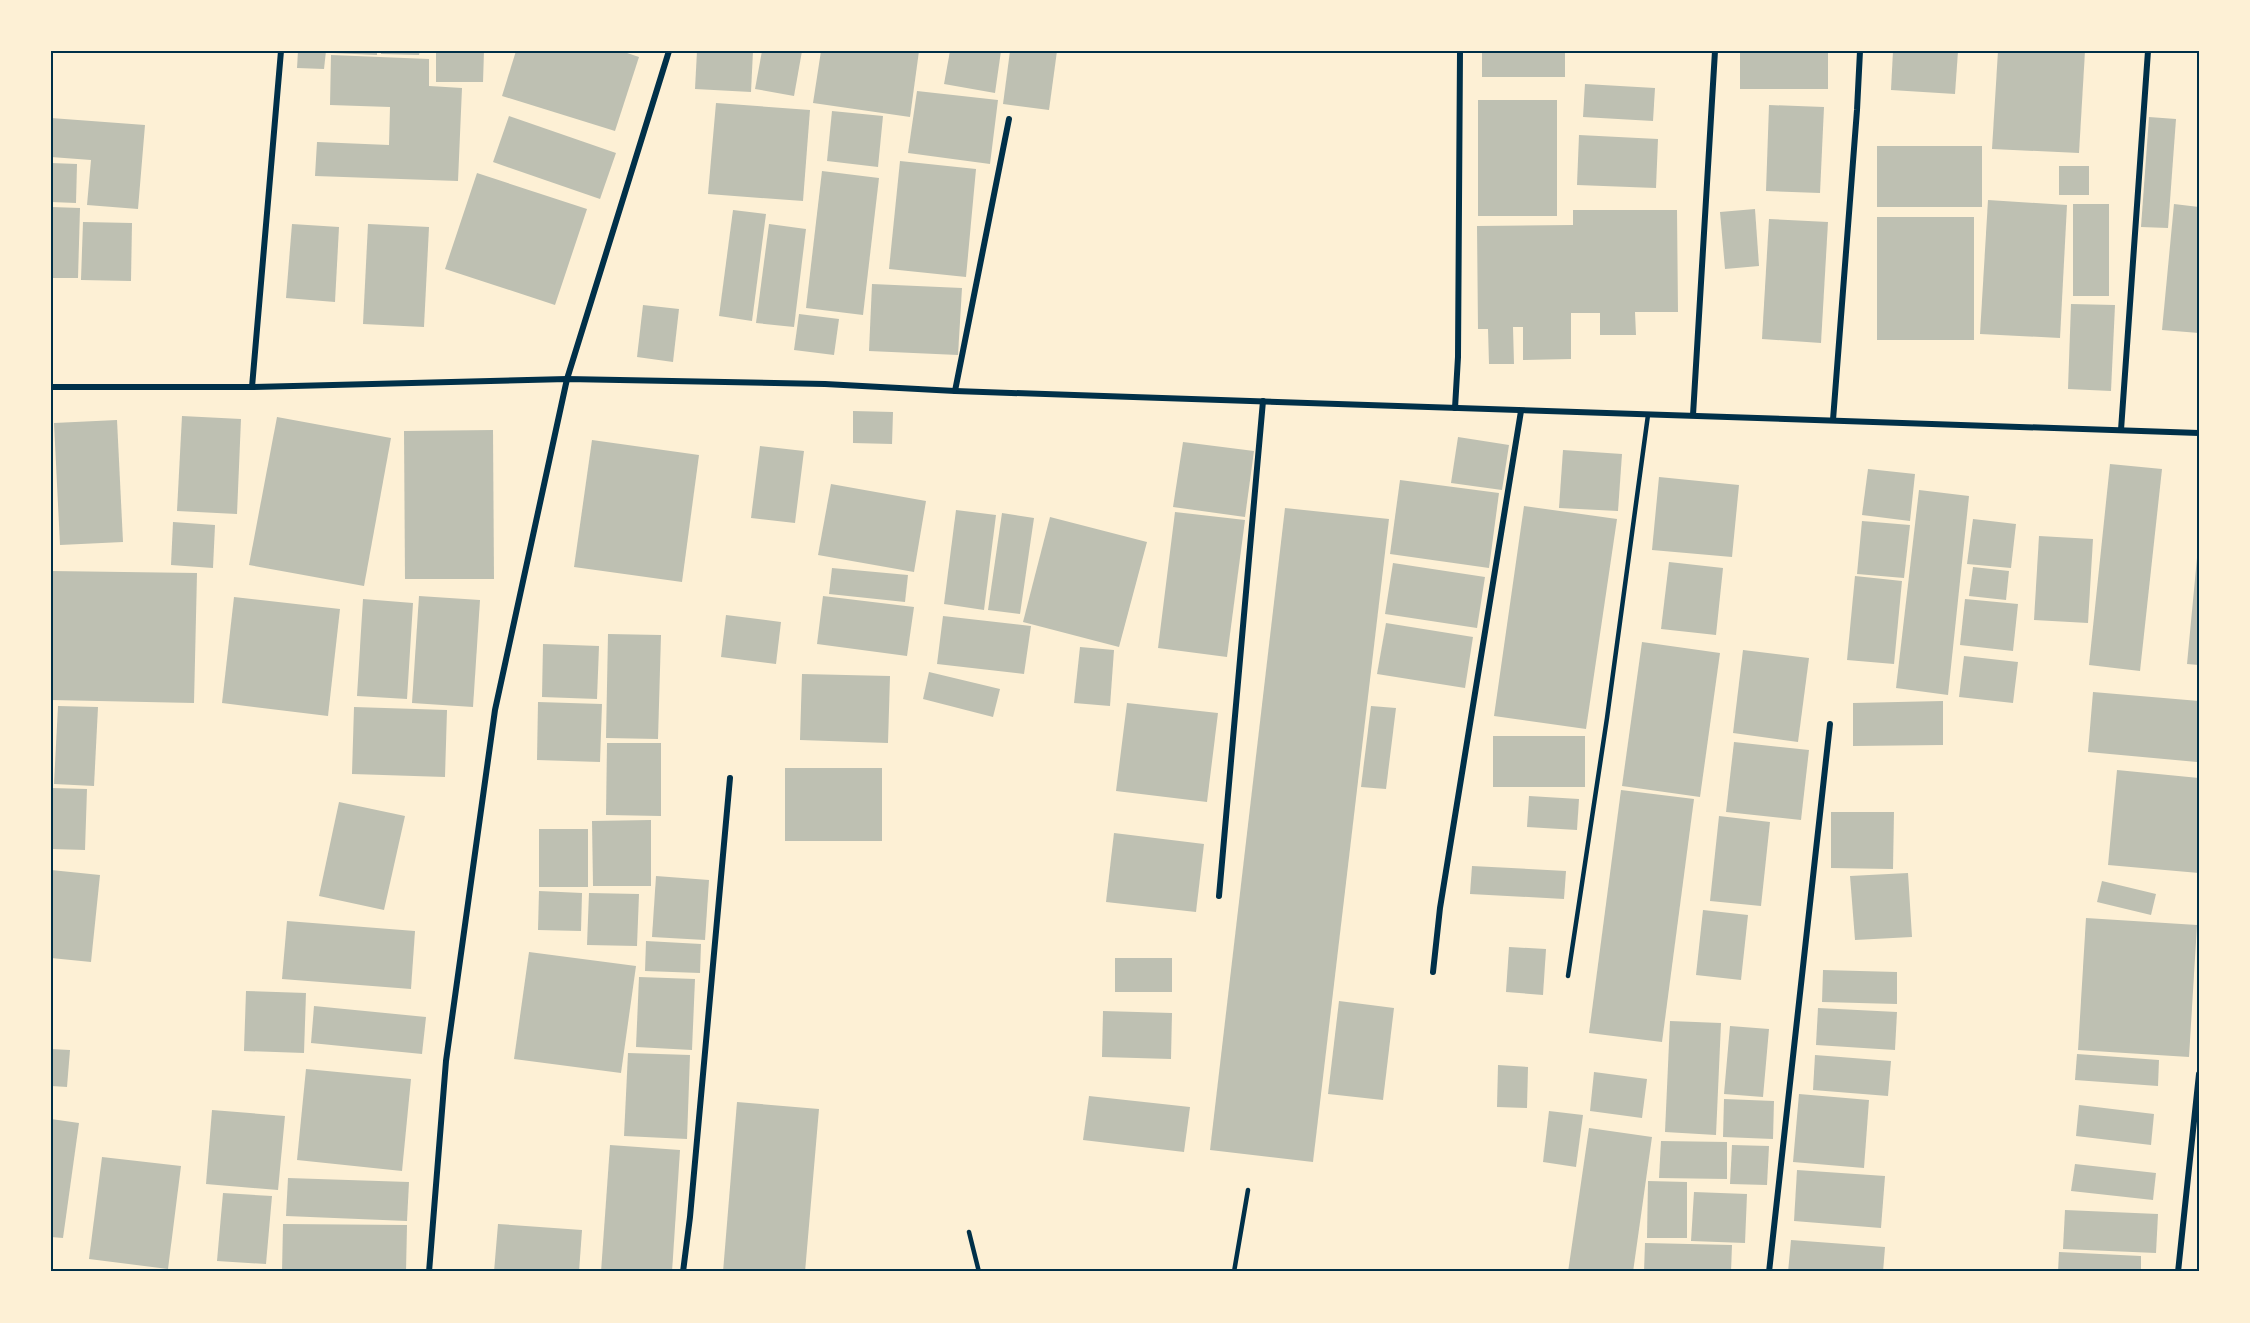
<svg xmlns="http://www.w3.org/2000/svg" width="2250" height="1323" font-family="Jost,sans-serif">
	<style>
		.building { fill: #bec0b2 }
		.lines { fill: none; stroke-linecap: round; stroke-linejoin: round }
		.service { stroke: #003049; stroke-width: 4.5 }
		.minor { stroke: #003049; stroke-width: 6 }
		.neatline { fill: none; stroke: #003049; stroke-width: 2 }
	</style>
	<rect width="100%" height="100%" fill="#fdf0d5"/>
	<!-- building -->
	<g class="building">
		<path d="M298 51H326L324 69 297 68Z"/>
		<path d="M332 51H377V55L332 53Z"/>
		<path d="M381 51H420L419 55 381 54Z"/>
		<path d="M436 51H484L483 82H436Z"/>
		<path d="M516 51H621L639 57 615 131 502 96Z"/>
		<path d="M697 51H753L751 92 695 89Z"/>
		<path d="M762 51H802L794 96 755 89Z"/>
		<path d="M821 51H919L910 117 813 103Z"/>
		<path d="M950 51H1001L995 93 944 84Z"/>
		<path d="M1010 51H1057L1049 110 1003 104Z"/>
		<rect x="1482" y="51" width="83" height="26"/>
		<rect x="1740" y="51" width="88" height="38"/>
		<path d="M1893 51H1958L1955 94 1891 90Z"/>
		<path d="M1998 51H2085L2079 153 1992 149Z"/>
		<path d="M331 55 429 59V86L462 88 458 181 315 176 317 142 389 145 390 107 330 105Z"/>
		<path d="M1585 84 1655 88 1653 121 1583 117Z"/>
		<path d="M917 91 998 100 990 164 908 153Z"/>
		<rect x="1478" y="100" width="79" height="116"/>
		<path d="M716 103 810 110 803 201 708 194Z"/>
		<path d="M1769 105 1824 107 1820 193 1766 191Z"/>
		<path d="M832 111 883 116 878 167 827 161Z"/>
		<path d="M509 116 616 153 600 199 493 162Z"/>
		<path d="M2149 117 2176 119 2168 228 2141 227Z"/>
		<path d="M51 118 145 125 138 209 87 205 91 160 51 157Z"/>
		<path d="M1579 135 1658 139 1656 188 1577 185Z"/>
		<rect x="1877" y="146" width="105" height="61"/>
		<path d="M900 161 976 169 966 277 889 269Z"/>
		<path d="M51 163 77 164 76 203 51 202Z"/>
		<rect x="2059" y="166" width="30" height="29"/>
		<path d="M822 171 879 178 863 315 806 308Z"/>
		<path d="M477 173 587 209 555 305 445 269Z"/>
		<path d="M1988 200 2067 205 2060 338 1980 334Z"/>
		<rect x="2073" y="204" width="36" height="92"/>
		<path d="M2174 204 2199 207V333L2162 330Z"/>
		<path d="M51 207 80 208 78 278H51Z"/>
		<path d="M1755 209 1759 266 1725 269 1720 212Z"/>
		<path d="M733 210 766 214 752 321 719 316Z"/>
		<path d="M1573 210H1677L1678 312H1635L1636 335H1600V313H1571V359L1523 360V327H1513L1514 364H1489L1488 329H1478L1477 226 1573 225Z"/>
		<rect x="1877" y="217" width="97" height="123"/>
		<path d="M1769 219 1828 222 1821 343 1762 339Z"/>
		<path d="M83 222 132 223 131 281 81 280Z"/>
		<path d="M292 224 339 227 335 302 286 298Z"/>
		<path d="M368 224 429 227 424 327 363 324Z"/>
		<path d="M769 224 806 229 794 327 756 323Z"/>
		<path d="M872 284 962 288 958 355 869 351Z"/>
		<path d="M2071 304 2115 305 2111 391 2068 389Z"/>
		<path d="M643 305 679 309 673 362 637 357Z"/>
		<path d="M799 314 839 319 834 355 794 350Z"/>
		<path d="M853 411 893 412 892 444 853 443Z"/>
		<path d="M182 416 241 419 237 514 177 511Z"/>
		<path d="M277 417 391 438 364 586 249 565Z"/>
		<path d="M117 420 123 542 60 545 54 423Z"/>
		<path d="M493 430 494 579H405L404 431Z"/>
		<path d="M1458 437 1509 445 1502 490 1451 483Z"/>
		<path d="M592 440 699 455 682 582 574 567Z"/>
		<path d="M1183 442 1254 451 1245 517 1173 507Z"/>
		<path d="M760 446 804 451 795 523 751 518Z"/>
		<path d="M1563 450 1622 454 1618 511 1559 508Z"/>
		<path d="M2110 464 2162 469 2140 671 2089 665Z"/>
		<path d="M1868 469 1915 474 1910 521 1862 515Z"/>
		<path d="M1659 477 1739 485 1732 557 1652 550Z"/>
		<path d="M1400 480 1499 493 1489 568 1390 554Z"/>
		<path d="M831 484 926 501 914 572 818 555Z"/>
		<path d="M1919 490 1969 496 1948 695 1896 688Z"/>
		<path d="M1524 506 1617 519 1586 729 1494 716Z"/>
		<path d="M1285 508 1389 519 1313 1162 1210 1150Z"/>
		<path d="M956 510 996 515 984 610 944 604Z"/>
		<path d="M1175 512 1245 520 1227 657 1158 648Z"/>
		<path d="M1002 513 1034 518 1020 614 988 610Z"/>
		<path d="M1050 517 1147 542 1119 647 1023 622Z"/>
		<path d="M1973 519 2016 524 2011 568 1967 564Z"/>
		<path d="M1862 521 1910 525 1904 578 1857 574Z"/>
		<path d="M173 522 215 525 213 568 171 565Z"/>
		<path d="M2039 536 2093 539 2088 623 2034 620Z"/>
		<path d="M2197 558H2199V665L2187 664Z"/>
		<path d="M1669 562 1723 568 1716 635 1661 629Z"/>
		<path d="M1393 563 1485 577 1477 628 1385 614Z"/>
		<path d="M1973 567 2009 571 2006 600 1969 596Z"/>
		<path d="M832 568 908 575 905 602 829 594Z"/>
		<path d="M51 571 197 573 194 703 51 700Z"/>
		<path d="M1855 576 1902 581 1894 664 1847 660Z"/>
		<path d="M419 596 480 600 473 707 412 703Z"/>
		<path d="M823 596 914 607 907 656 817 644Z"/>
		<path d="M234 597 340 609 328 716 222 703Z"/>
		<path d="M363 599 413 603 407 699 357 696Z"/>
		<path d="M1965 599 2018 604 2013 651 1960 645Z"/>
		<path d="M726 615 781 622 776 664 721 657Z"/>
		<path d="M943 616 1031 626 1024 674 937 664Z"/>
		<path d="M1386 623 1473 637 1465 688 1377 674Z"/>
		<path d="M608 634 661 635 658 739 606 738Z"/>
		<path d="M1642 642 1720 653 1700 797 1622 786Z"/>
		<path d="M543 644 599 646 597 699 542 697Z"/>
		<path d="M1080 647 1114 650 1110 706 1074 703Z"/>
		<path d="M1743 650 1809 658 1798 742 1733 733Z"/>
		<path d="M1964 656 2018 662 2013 703 1959 697Z"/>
		<path d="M929 672 1000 689 993 717 923 699Z"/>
		<path d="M802 674 890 676 888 743 800 740Z"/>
		<path d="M2093 692 2199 701 2197 762 2088 752Z"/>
		<path d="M1943 701V745L1853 746V703Z"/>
		<path d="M538 702 602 704 600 762 537 760Z"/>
		<path d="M1127 703 1218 713 1207 802 1116 791Z"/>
		<path d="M58 706 98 707 94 786 54 784Z"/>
		<path d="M1371 706 1396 708 1386 789 1361 787Z"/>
		<path d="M354 707 447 710 445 777 352 774Z"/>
		<rect x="1493" y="736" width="92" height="51"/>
		<path d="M1734 742 1809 750 1801 820 1726 812Z"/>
		<path d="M607 743H661V816L606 815Z"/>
		<rect x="785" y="768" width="97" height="73"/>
		<path d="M2117 770 2199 778V873L2108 865Z"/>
		<path d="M51 788 87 789 85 850 51 849Z"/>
		<path d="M1621 790 1694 799 1662 1042 1589 1033Z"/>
		<path d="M1529 796 1579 799 1577 830 1527 827Z"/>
		<path d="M339 802 405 816 384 910 319 896Z"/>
		<path d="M1831 812H1894L1893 869 1831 868Z"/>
		<path d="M1719 816 1770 822 1761 906 1710 901Z"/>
		<path d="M651 820V886H593L592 821Z"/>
		<rect x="539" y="829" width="49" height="58"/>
		<path d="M1114 833 1204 844 1196 912 1106 902Z"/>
		<path d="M1472 866 1566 871 1564 899 1470 894Z"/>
		<path d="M51 870 100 875 91 962 51 958Z"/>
		<path d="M1908 873 1912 937 1855 940 1850 876Z"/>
		<path d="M656 876 709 880 705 940 652 937Z"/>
		<path d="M2102 881 2156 894 2151 915 2097 902Z"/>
		<path d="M539 891 582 893 581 931 538 930Z"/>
		<path d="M589 893 639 894 637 946 587 945Z"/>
		<path d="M1703 910 1748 915 1741 980 1696 975Z"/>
		<path d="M2086 918 2197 925 2189 1057 2078 1050Z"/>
		<path d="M287 921 415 931 411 989 282 979Z"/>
		<path d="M646 941 701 944 700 973 645 971Z"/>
		<path d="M1509 947 1546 949 1543 995 1506 992Z"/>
		<path d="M529 952 636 966 621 1073 514 1059Z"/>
		<rect x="1115" y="958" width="57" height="34"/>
		<path d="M1823 970 1897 972V1004L1822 1002Z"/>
		<path d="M639 977 695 979 692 1050 636 1047Z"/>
		<path d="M246 991 306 993 304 1053 244 1051Z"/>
		<path d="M1339 1001 1394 1008 1383 1100 1328 1094Z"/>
		<path d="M314 1006 426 1017 422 1054 311 1043Z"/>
		<path d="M1818 1008 1897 1012 1895 1050 1816 1045Z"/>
		<path d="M1103 1011 1172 1013 1171 1059 1102 1057Z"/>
		<path d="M1670 1021 1721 1023 1716 1135 1665 1132Z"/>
		<path d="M1730 1026 1769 1029 1763 1097 1724 1094Z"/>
		<path d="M51 1049 70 1050 67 1087 51 1086Z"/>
		<path d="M628 1053 690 1055 687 1139 624 1136Z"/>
		<path d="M2077 1054 2159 1060 2158 1086 2075 1080Z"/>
		<path d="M1815 1055 1891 1061 1888 1096 1813 1090Z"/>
		<path d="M1498 1065 1528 1067 1527 1108 1497 1107Z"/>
		<path d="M306 1069 411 1079 402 1171 297 1160Z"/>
		<path d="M1594 1072 1647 1079 1642 1118 1590 1111Z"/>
		<path d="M1799 1094 1869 1100 1864 1168 1793 1162Z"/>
		<path d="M1089 1096 1190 1107 1184 1152 1083 1140Z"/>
		<path d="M1724 1099 1774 1101 1773 1139 1723 1137Z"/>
		<path d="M737 1102 819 1109 805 1272H723Z"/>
		<path d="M2079 1105 2154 1114 2151 1145 2076 1136Z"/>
		<path d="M212 1110 285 1116 278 1190 206 1184Z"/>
		<path d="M1549 1111 1583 1115 1576 1167 1543 1162Z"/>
		<path d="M51 1119 79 1123 63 1238 51 1237Z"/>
		<path d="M1589 1128 1652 1137 1633 1272H1568Z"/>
		<path d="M1661 1141 1727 1142V1179L1659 1178Z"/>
		<path d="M610 1145 680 1150 672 1272H601Z"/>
		<path d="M1732 1145 1769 1146 1767 1185 1730 1184Z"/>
		<path d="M102 1157 181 1166 168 1269 89 1259Z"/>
		<path d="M2075 1164 2156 1173 2153 1200 2071 1191Z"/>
		<path d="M1797 1170 1885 1176 1881 1228 1794 1221Z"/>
		<path d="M288 1178 409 1182 407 1221 286 1216Z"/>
		<path d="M1648 1181 1687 1182V1238H1647Z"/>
		<path d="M1694 1192 1747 1194 1745 1243 1691 1241Z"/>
		<path d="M223 1193 272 1196 266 1264 217 1261Z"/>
		<path d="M2065 1210 2158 1214 2156 1253 2063 1249Z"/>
		<path d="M283 1224 407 1225 406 1272H282Z"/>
		<path d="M498 1224 582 1230 579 1272H494Z"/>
		<path d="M1791 1240 1885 1247 1883 1272H1788Z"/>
		<path d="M1645 1243 1732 1245 1731 1272H1644Z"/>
		<path d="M2059 1252 2141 1256V1272H2058Z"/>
		<path d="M66 1269 82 1270V1272H65Z"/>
	</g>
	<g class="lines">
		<!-- service -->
		<g class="service">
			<path d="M1568 976 1607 718 1648 415"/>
			<path d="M969 1232 979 1272"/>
			<path d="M1234 1272 1248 1190"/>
		</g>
		<!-- minor -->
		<g class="minor">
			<path d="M51 387H252L567 379 825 384 955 391 2199 433"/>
			<path d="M252 387 281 51"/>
			<path d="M955 391 1009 119"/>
			<path d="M1455 408 1458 357 1460 51"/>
			<path d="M1693 415 1715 51"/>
			<path d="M1833 420 1857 110 1860 51"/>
			<path d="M2121 430 2148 51"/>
			<path d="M1219 896 1263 401"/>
			<path d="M1433 972 1440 908 1521 411"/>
			<path d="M429 1272 446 1061 495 710 567 379 669 51"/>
			<path d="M683 1272 690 1217 730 778"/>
			<path d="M1769 1272 1830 724"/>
			<path d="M2178 1272 2199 1074"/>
		</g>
	</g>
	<!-- border -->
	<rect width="2250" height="1323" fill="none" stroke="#fdf0d5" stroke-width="105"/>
	<rect x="52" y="52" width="2146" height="1218" class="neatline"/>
</svg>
